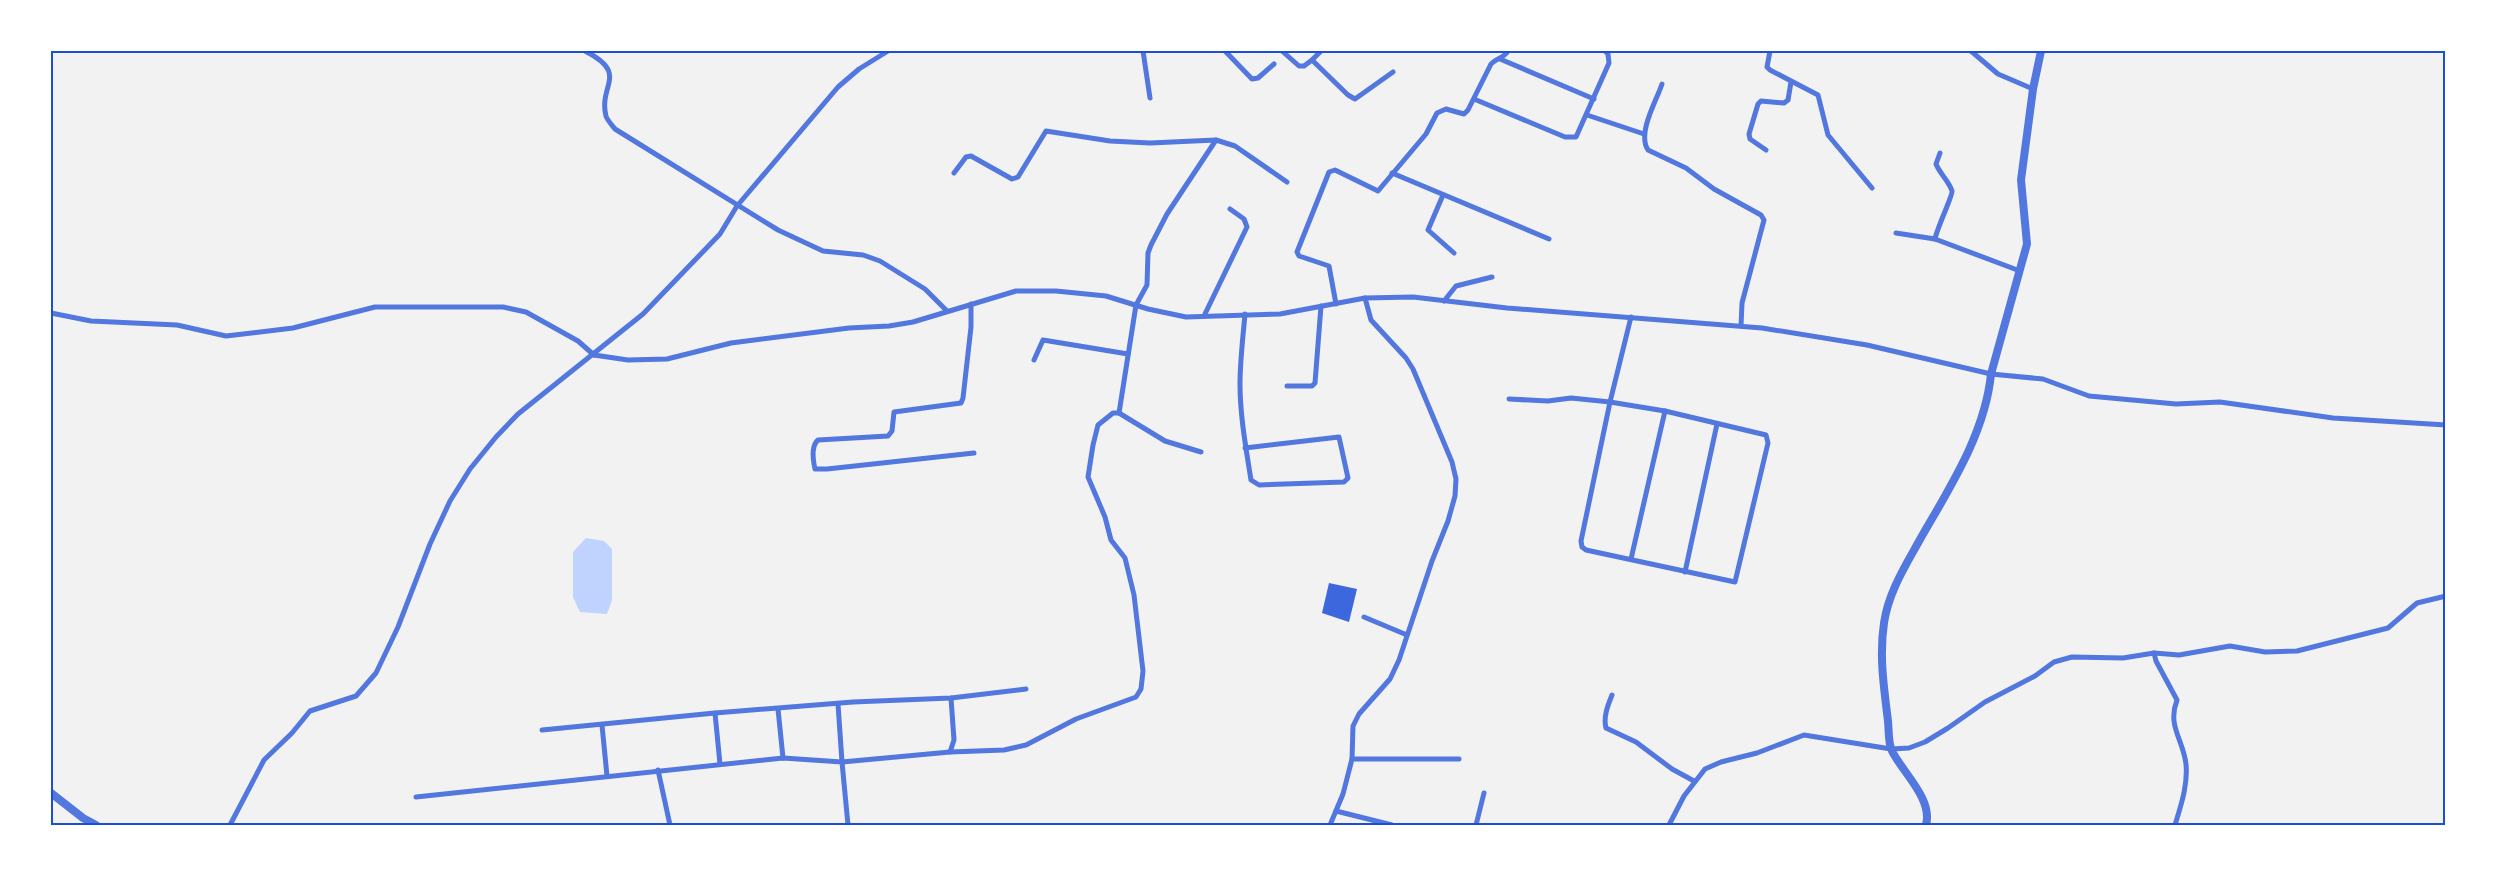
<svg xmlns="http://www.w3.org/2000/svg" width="2497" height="876" font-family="'Exo 2',sans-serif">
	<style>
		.water { fill: #bfd3fe }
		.building { fill: #3d67dc }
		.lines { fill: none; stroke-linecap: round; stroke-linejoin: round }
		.minor { stroke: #5277de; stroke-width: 5 }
		.tertiary { stroke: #5277de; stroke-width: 8 }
		.neatline { fill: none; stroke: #1d4ed8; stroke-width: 2 }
	</style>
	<rect width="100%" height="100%" fill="#f2f2f2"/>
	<!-- water -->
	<path class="water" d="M586 538 604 541 612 549V600L607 614 580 612 573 597V552Z"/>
	<!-- building -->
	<path class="building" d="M1329 583 1357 589 1349 622 1322 613Z"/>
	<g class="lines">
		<!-- minor -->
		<g class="minor">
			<path d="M585 51C630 74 598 85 606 116 607 120 612 125 615 129L778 230 823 251 863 255 880 261 925 289 947 311"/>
			<path d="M1143 51 1150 98"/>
			<path d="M1225 51 1252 79 1258 78 1274 64"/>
			<path d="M1282 51 1299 66H1304L1312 60 1348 95 1355 99 1393 72"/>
			<path d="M1770 51 1767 67 1770 70 1818 95 1828 135 1872 188"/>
			<path d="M1971 51 1998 74 2033 89"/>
			<path d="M1500 59 1594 99"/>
			<path d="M1312 60 1321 51"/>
			<path d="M1662 84C1656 102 1637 133 1648 150L1686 168 1714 189 1761 215 1764 220 1742 303 1741 326"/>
			<path d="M1474 99 1565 137H1576L1609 63 1608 54 1605 51"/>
			<path d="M1587 115 1644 134"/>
			<path d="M1216 140 1235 146 1287 182"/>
			<path d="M1766 150 1750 139 1749 134 1758 104 1761 101 1784 103 1788 100 1791 82"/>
			<path d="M1392 173 1549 239"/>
			<path d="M1443 195 1428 230 1454 253"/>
			<path d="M1896 233 1935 239 2020 271"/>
			<path d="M1935 239C1937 228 1953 195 1952 191 1949 181 1940 174 1936 164L1940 153"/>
			<path d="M1444 301 1456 286 1492 277"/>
			<path d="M971 304V327L963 398 961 403 894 412 892 431 888 436 818 440C811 446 813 460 815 469H827L974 453"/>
			<path d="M1336 304 1329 266 1299 256 1297 252 1329 172 1335 170 1378 191 1426 134 1437 113 1446 109 1464 114 1468 110 1491 64C1496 58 1503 59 1508 51"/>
			<path d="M51 313 91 321 177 325 226 336 293 328 375 307H503L526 312 578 341 594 355"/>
			<path d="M1245 314C1243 337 1240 361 1240 384 1240 416 1246 448 1251 480L1259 485 1344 482 1348 478 1339 437 1245 448"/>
			<path d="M1204 316 1247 227 1244 219 1230 209"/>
			<path d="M594 355 628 360 667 359 731 343 849 328 889 326 913 322 1016 291H1056L1106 296 1148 309 1186 317 1280 314 1365 298 1413 297 1507 308 1762 328 1867 345 1991 374 2043 379 2089 396 2176 404 2220 402 2333 418 2446 425"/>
			<path d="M1034 360 1043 340 1128 354"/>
			<path d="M1287 386H1312L1315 383 1321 306"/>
			<path d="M1509 399 1548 401 1571 398 1610 402 1665 411 1766 435 1768 443 1735 582 1586 550 1582 547 1581 541 1610 402 1631 317"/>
			<path d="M1119 413 1165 441 1201 452"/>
			<path d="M1631 559 1665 411"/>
			<path d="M1685 572 1717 424"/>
			<path d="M1364 617 1407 635"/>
			<path d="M2154 653 2156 661 2177 700C2167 726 2183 739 2186 764 2188 785 2181 805 2175 825"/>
			<path d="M1612 695C1608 705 1603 717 1606 728L1636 742 1672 769 1694 781"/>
			<path d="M951 698 954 740 950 752 1004 750 1026 745 1076 719 1136 697 1141 689 1143 671 1134 595 1125 558 1111 540 1105 517 1088 477 1093 445 1098 425 1113 413H1119L1136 305 1147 285 1148 253 1151 245 1167 214 1216 140 1150 143 1110 141 1046 131 1018 177 1012 179 971 156 966 157 954 173"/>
			<path d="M838 704 842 762 950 752"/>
			<path d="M778 709 783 758"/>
			<path d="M715 713 720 764"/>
			<path d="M602 725 607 776"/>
			<path d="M542 730 715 713 853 702 951 698 1026 689"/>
			<path d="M1352 759H1459"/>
			<path d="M658 770 670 825"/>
			<path d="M416 797 783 758 842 762 848 825"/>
			<path d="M1336 811 1392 825"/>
			<path d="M230 825 264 760 292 733 310 711 356 696 376 673 398 627 430 544 450 501 470 469 496 437 518 414 643 314 720 234 737 206 838 87 859 69 888 51"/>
			<path d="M1330 825 1343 794 1352 759 1353 726 1359 714 1390 679 1399 660 1432 561 1448 521 1455 496 1456 479 1452 462 1413 369 1406 358 1371 320 1365 298"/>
			<path d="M1476 825 1484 793"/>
			<path d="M1669 825 1684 796 1705 769 1721 762 1757 753 1804 735 1891 749 1909 748 1925 742 1948 728 1985 702 2035 676 2054 662 2072 657 2123 658 2154 653 2179 655 2230 646 2265 652 2297 651 2388 628 2417 603 2446 596"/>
		</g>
		<!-- tertiary -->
		<g class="tertiary">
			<path d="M51 793 83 818 96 825"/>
			<path d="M1926 825C1933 799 1903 773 1892 751 1888 743 1889 730 1888 721 1884 688 1879 656 1884 623 1888 594 1904 568 1918 543 1948 490 1985 435 1991 374L2027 244 2021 180 2033 89 2041 51"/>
		</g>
	</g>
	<!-- border -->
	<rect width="2497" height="876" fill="none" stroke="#ffffff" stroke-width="105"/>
	<rect x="52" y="52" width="2392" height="772" class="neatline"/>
</svg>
